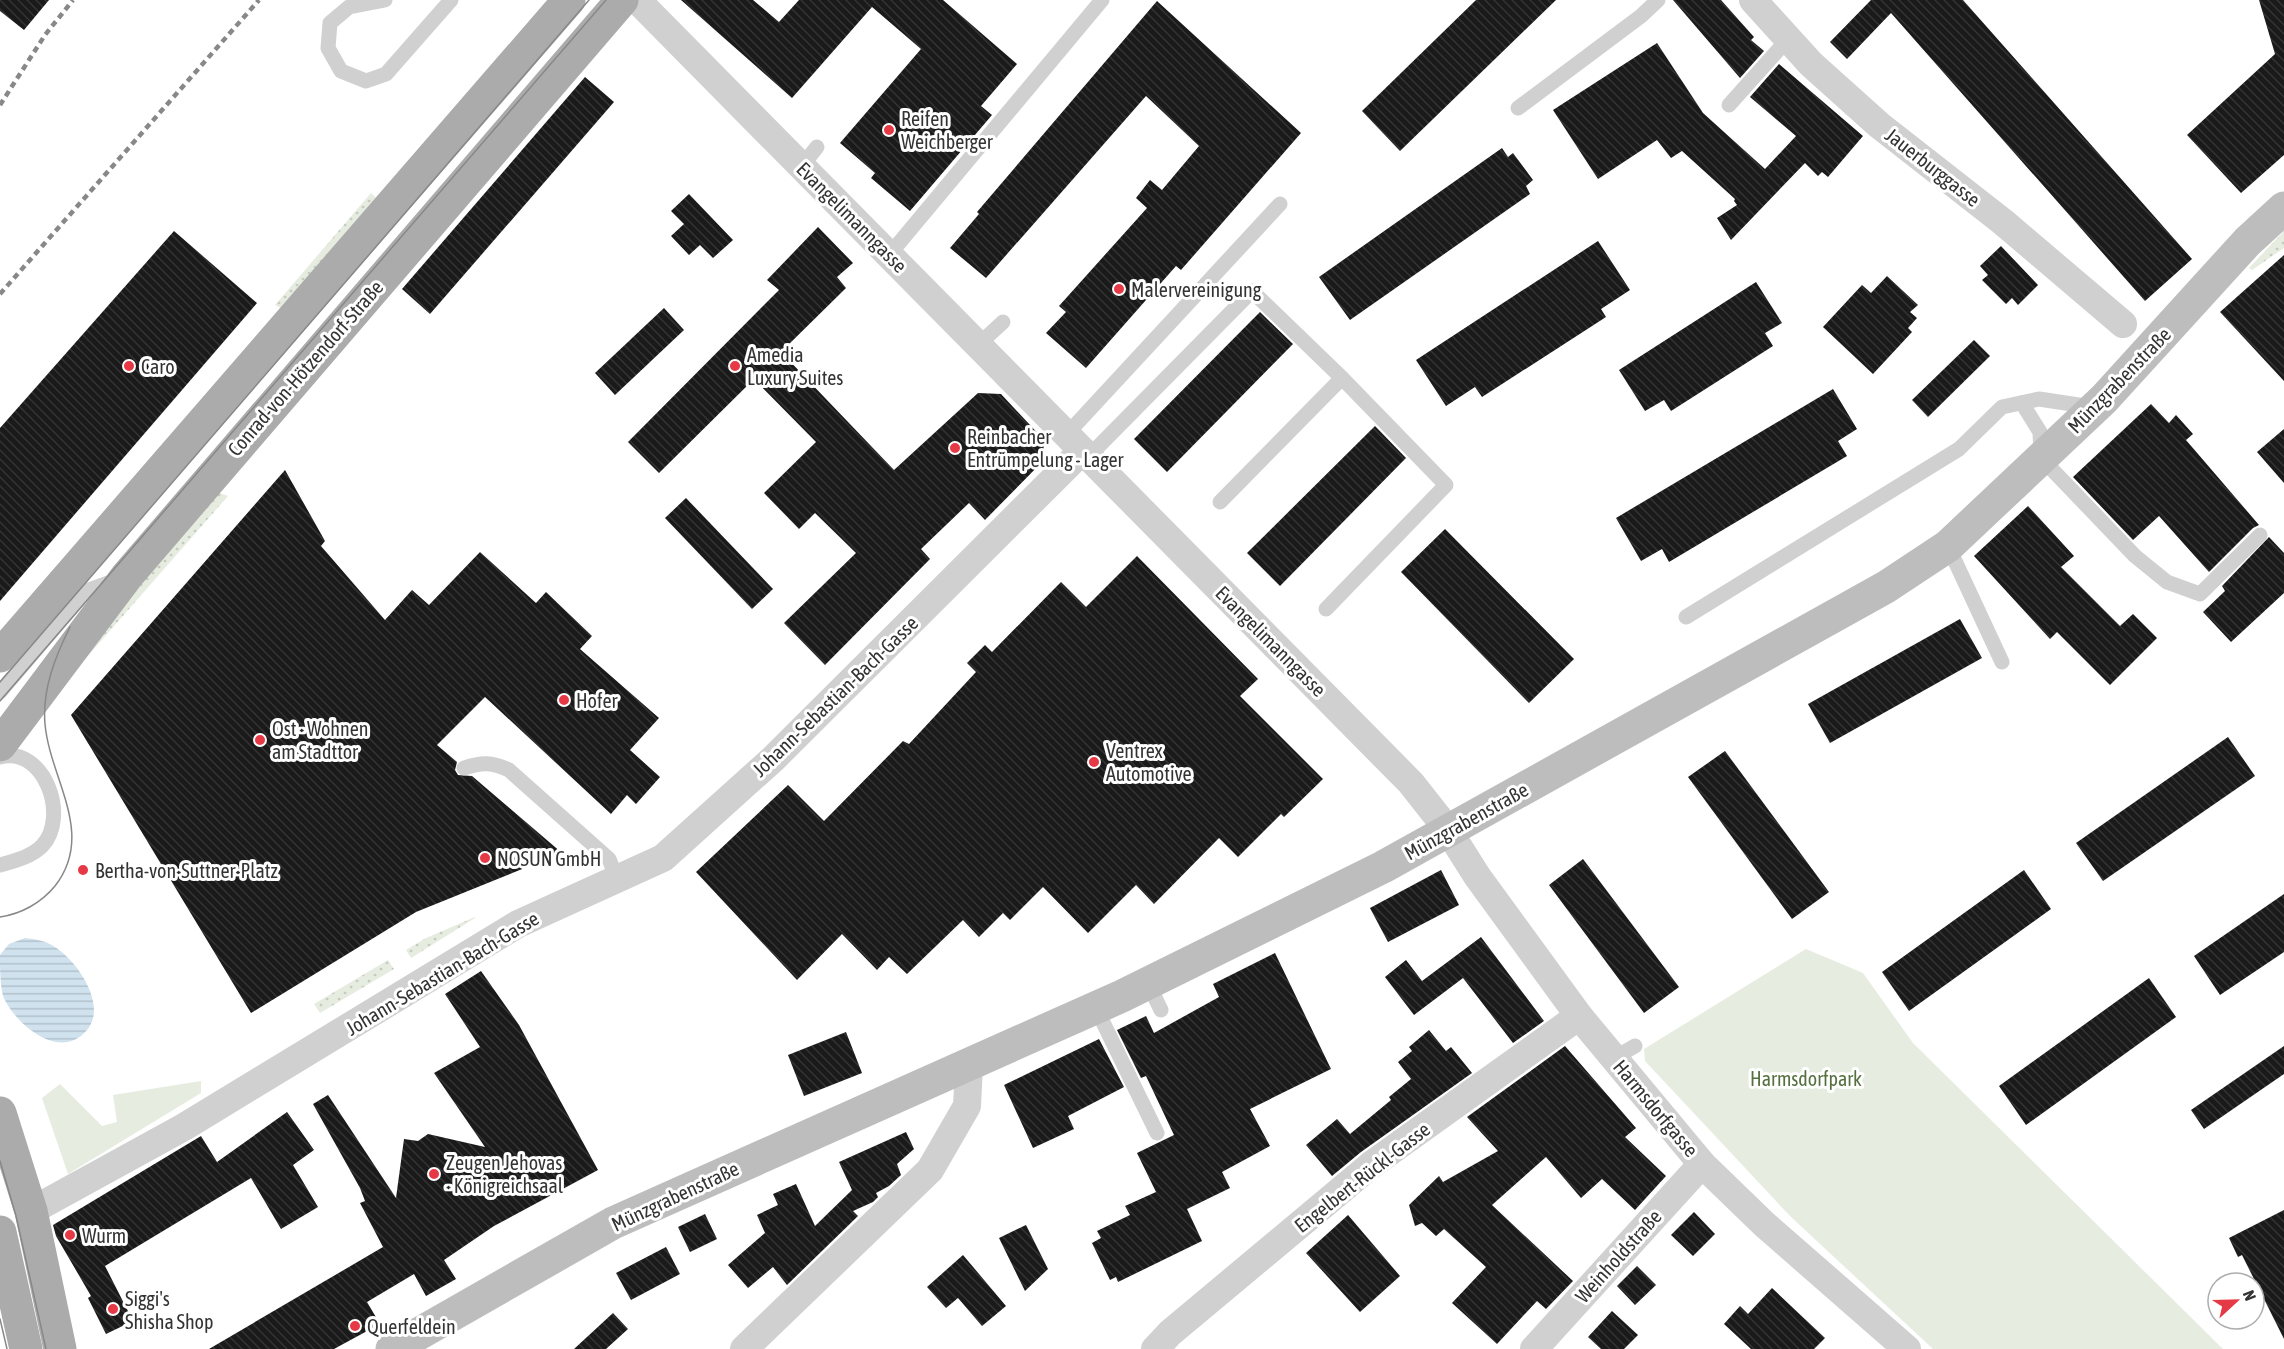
<svg xmlns="http://www.w3.org/2000/svg" width="2284" height="1349" font-family="'Asap Condensed',sans-serif">
	<style>
		.grass { fill: url(#grass-dots) }
		.park { fill: #e6ecdf }
		.water { fill: url(#water-rules) }
		.building { fill: url(#building-back-hatch) }
		.lines { fill: none; stroke-linecap: round; stroke-linejoin: round }
		.service { stroke: #d0d0d0; stroke-width: 15 }
		.minor { stroke: #d0d0d0; stroke-width: 28 }
		.secondary { stroke: #bdbdbd; stroke-width: 33 }
		.primary { stroke: #ababab; stroke-width: 33 }
		.tram { stroke: #888; stroke-width: 1.5 }
		.rail { stroke: #888; stroke-width: 4.5; stroke-dasharray: 6 4.5; stroke-linecap: butt }
		.poi-dot { fill: #e63946; stroke: #fff; stroke-width: 2 }
		.labels { text-anchor: middle; dominant-baseline: central; stroke-width: 6; stroke-linejoin: round; paint-order: stroke }
		.poi-label { font-size: 20px; fill: #333; stroke: #fff; text-anchor: start }
		.street-label { font-size: 20px; fill: #333; stroke: #fff }
		.park-label { font-size: 20px; fill: #56703f; stroke: #fff }
	</style>
	<defs>
		<pattern id="grass-dots" width="8" height="8" patternUnits="userSpaceOnUse" patternTransform="scale(1.5)"><rect width="8" height="8" fill="#e6ecdf"/><path d="M2 2h.1M6 6h.1" fill="none" stroke="#c6cbc0" stroke-width="1.8" stroke-linecap="round"/></pattern>
		<pattern id="water-rules" width="6" height="5" patternUnits="userSpaceOnUse" patternTransform="scale(1.5)"><rect width="6" height="5" fill="#cfe2ee"/><path d="M0 2.5h6" fill="none" stroke="#b2c2cd"/></pattern>
		<pattern id="building-back-hatch" width="6" height="6" patternUnits="userSpaceOnUse" patternTransform="scale(1.5)"><rect width="6" height="6" fill="#1a1a1a"/><path d="M-1 5l2 2M0 0l6 6M5-1l2 2" fill="none" stroke="#333"/></pattern>
	</defs>
	<rect width="100%" height="100%" fill="#fff"/>
	<!-- grass -->
	<g class="grass">
		<path d="M371 193 376 198 281 308 275 305Z"/>
		<path d="M2284 231V248L2252 270 2249 268Z"/>
		<path d="M217 492 228 496 65 682 69 663Z"/>
		<path d="M475 917V918L411 958 406 950 426 938Z"/>
		<path d="M388 960 394 969 320 1013 314 1004Z"/>
	</g>
	<!-- park -->
	<g class="park">
		<path d="M1806 949 1863 973 1913 1043 2223 1349H1933L1790 1216 1645 1061 1644 1049Z"/>
		<path d="M201 1081V1093L68 1174 42 1098 60 1084 102 1126 117 1122 113 1095Z"/>
	</g>
	<!-- water -->
	<path class="water" d="M25 938C36 939 46 941 55 947 77 961 108 1005 87 1030 60 1063 14 1023 3 996 0 983 0 968 0 955L9 944Z"/>
	<!-- building -->
	<g class="building">
		<path d="M0 0H49L24 30 0 11Z"/>
		<path d="M681 0H753L779 22 799 0H943L1017 64 981 106 992 115 910 211 871 178 875 173 840 143 921 49 872 7 792 98Z"/>
		<path d="M1476 0H1556L1400 151 1362 111Z"/>
		<path d="M1673 0H1721L1754 37 1751 40 1764 51 1740 78Z"/>
		<path d="M1871 0H1963L2192 259 2145 301 1891 13 1847 59 1830 42Z"/>
		<path d="M2259 0H2284V155L2241 193 2187 135 2275 54Z"/>
		<path d="M1157 1 1301 133 1181 270 1176 266 1086 368 1046 333 1066 312 1059 306 1147 208 1136 198 1150 180 1162 190 1199 146 1146 96 986 278 950 248 979 214 977 212Z"/>
		<path d="M1657 43 1703 113 1765 169 1796 136 1750 97 1779 64 1863 136 1828 177 1822 172 1818 176 1805 163 1731 240 1717 218 1737 205 1734 201 1735 199 1682 151 1671 158 1657 140 1598 179 1553 110Z"/>
		<path d="M585 77 614 102 430 314 402 289Z"/>
		<path d="M1502 148 1508 157 1513 153 1533 180 1526 186 1530 194 1350 320 1319 277Z"/>
		<path d="M689 194 733 240 713 258 700 245 689 255 671 236 684 224 671 211Z"/>
		<path d="M818 227 853 263 837 277 846 288 781 352 894 470 978 393 1001 394 1044 440 1043 461 985 520 969 503 921 549 930 559 825 665 784 623 856 553 815 513 799 529 764 493 816 442 754 379 659 473 628 442 779 290 767 280Z"/>
		<path d="M174 231 257 303 0 601V428Z"/>
		<path d="M1598 241 1630 290 1601 309 1606 317 1482 397 1475 387 1446 406 1416 360Z"/>
		<path d="M2001 246 2038 285 2018 305 2012 298 2006 304 1982 280 1988 275 1980 266Z"/>
		<path d="M2284 255V381L2220 312Z"/>
		<path d="M1887 276 1918 305 1910 312 1917 318 1908 328 1912 332 1873 374 1823 327 1862 285 1871 293Z"/>
		<path d="M1756 282 1782 323 1765 333 1773 346 1671 411 1664 400 1645 411 1619 370Z"/>
		<path d="M664 308 684 330 615 395 595 373Z"/>
		<path d="M1260 312 1293 344 1167 472 1134 439Z"/>
		<path d="M1974 340 1990 356 1928 417 1912 400Z"/>
		<path d="M1833 389 1857 429 1838 441 1847 456 1669 562 1662 549 1641 561 1616 518Z"/>
		<path d="M2151 404 2169 423 2176 415 2193 434 2186 440 2259 525 2253 528 2209 572 2159 516 2133 540 2073 477Z"/>
		<path d="M1375 426 1406 458 1280 586 1247 553Z"/>
		<path d="M2284 429V483L2257 452Z"/>
		<path d="M285 470 325 541 321 546 385 620 412 590 429 605 480 552 536 603 546 592 592 636 580 649 659 718 630 750 660 777 636 804 627 795 611 814 485 697 437 745 457 762 455 770 458 775 472 776 562 853 416 912 251 1013 71 715Z"/>
		<path d="M686 498 773 589 752 609 665 518Z"/>
		<path d="M2028 506 2074 556 2061 567 2120 626 2133 614 2157 638 2110 685 2057 632 2050 639 1974 556Z"/>
		<path d="M1445 529 1574 659 1529 703 1401 572Z"/>
		<path d="M2269 537 2284 553V593L2231 642 2203 612 2225 591 2222 586Z"/>
		<path d="M1137 556 1258 679 1240 696 1323 779 1284 817 1281 814 1238 857 1219 838 1154 904 1136 885 1088 933 1043 887 1010 920 1003 913 979 937 963 920 907 974 889 957 877 970 842 934 797 980 696 872 788 785 824 821 903 741 909 744 976 672 967 663 985 645 992 652 1061 582 1086 607Z"/>
		<path d="M1960 619 1982 658 1830 743 1808 704Z"/>
		<path d="M2228 737 2255 776 2103 881 2076 843Z"/>
		<path d="M1725 751 1829 892 1792 919 1688 777Z"/>
		<path d="M1583 859 1679 987 1644 1013 1549 885Z"/>
		<path d="M1441 870 1459 905 1388 942 1370 908Z"/>
		<path d="M2024 870 2051 909 1909 1011 1882 972Z"/>
		<path d="M2284 894V952L2220 995 2194 956Z"/>
		<path d="M1481 937 1544 1021 1513 1043 1463 978 1414 1015 1385 977 1406 960 1422 981Z"/>
		<path d="M1275 953 1331 1069 1250 1109 1270 1146 1222 1172 1230 1188 1187 1209 1202 1241 1118 1282 1116 1277 1110 1280 1092 1243 1101 1238 1097 1231 1130 1215 1125 1206 1156 1192 1137 1153 1174 1135 1146 1076 1141 1078 1117 1030 1146 1016 1154 1033 1219 997 1213 984Z"/>
		<path d="M481 971 519 1025 598 1170 494 1226 444 1260 456 1279 426 1296 414 1274 367 1302 380 1324 334 1349H209L383 1247 360 1203 365 1201 360 1188 313 1104 328 1095 396 1198 404 1139 418 1141 428 1134 485 1147 434 1073 480 1047 445 994Z"/>
		<path d="M2149 978 2176 1017 2026 1125 1999 1086Z"/>
		<path d="M1429 1030 1446 1051 1451 1047 1472 1073 1361 1152 1332 1176 1306 1145 1337 1119 1350 1134 1391 1100 1389 1097 1411 1079 1398 1062 1412 1051 1409 1047Z"/>
		<path d="M846 1032 862 1073 804 1096 788 1055Z"/>
		<path d="M1099 1039 1124 1087 1068 1116 1074 1129 1033 1148 1004 1085Z"/>
		<path d="M1565 1046 1636 1128 1625 1137 1666 1176 1635 1210 1602 1179 1581 1198 1546 1157 1492 1205 1573 1281 1546 1309 1537 1301 1497 1344 1452 1303 1486 1267 1444 1229 1436 1236 1422 1223 1415 1226 1409 1205 1439 1176 1443 1182 1498 1151 1467 1117Z"/>
		<path d="M2284 1046V1074L2204 1129 2191 1110Z"/>
		<path d="M287 1112 314 1150 293 1165 318 1207 281 1229 251 1178 105 1266 133 1321 106 1334 88 1298 91 1296 56 1236 53 1225 201 1136 217 1162Z"/>
		<path d="M906 1132 914 1149 897 1164 901 1175 889 1186 876 1193 878 1197 873 1202 853 1211 858 1216 787 1285 773 1267 748 1288 728 1265 765 1233 757 1215 778 1205 773 1194 796 1184 815 1226 852 1190 839 1162Z"/>
		<path d="M2284 1210V1339L2242 1255 2238 1257 2229 1238Z"/>
		<path d="M1694 1212 1715 1234 1693 1256 1671 1235Z"/>
		<path d="M705 1214 717 1239 690 1252 678 1227Z"/>
		<path d="M1348 1215 1400 1276 1360 1312 1306 1253Z"/>
		<path d="M1026 1225 1048 1269 1025 1291 999 1238Z"/>
		<path d="M666 1247 680 1274 631 1300 616 1273Z"/>
		<path d="M963 1255 1006 1306 982 1326 958 1298 946 1308 927 1287Z"/>
		<path d="M1637 1266 1656 1285 1635 1305 1617 1286Z"/>
		<path d="M1772 1288 1825 1338 1814 1349H1751L1724 1324 1740 1306 1748 1314Z"/>
		<path d="M1612 1311 1638 1335 1624 1349H1601L1588 1337Z"/>
		<path d="M613 1313 628 1329 606 1349H574Z"/>
	</g>
	<g class="lines">
		<!-- service -->
		<g class="service">
			<path d="M385 0 349 7 330 23 328 48 341 71 366 81 386 74 451 0"/>
			<path d="M1729 105 1788 39"/>
			<path d="M1518 108 1641 16 1658 0"/>
			<path d="M801 167 817 147"/>
			<path d="M889 255 1102 0"/>
			<path d="M978 345 1003 322"/>
			<path d="M2022 403 2040 432 2041 458 2135 556 2167 582 2200 594 2260 535"/>
			<path d="M1067 434 1280 204"/>
			<path d="M1088 457 1252 291 1342 378 1220 502"/>
			<path d="M1948 546 2002 662"/>
			<path d="M1326 609 1446 485 1342 378"/>
			<path d="M1686 617 1959 449 2002 407 2039 399 2092 407"/>
			<path d="M0 692 86 591 116 580"/>
			<path d="M0 757C44 745 70 817 42 846 31 857 14 861 0 865"/>
			<path d="M464 768C482 762 492 762 509 770L609 859 617 879"/>
			<path d="M1148 983 1161 1010"/>
			<path d="M1096 1008 1157 1133"/>
			<path d="M1614 1058 1635 1046"/>
		</g>
		<!-- minor -->
		<g class="minor">
			<path d="M637 0 1411 783 1448 830 1477 876 1579 1016 1702 1164 1764 1224 1907 1349"/>
			<path d="M1753 0 1811 64 1879 125 2003 222 2123 324"/>
			<path d="M31 1211 184 1127 518 924 663 858 774 758 1082 451"/>
			<path d="M744 1349 930 1170 967 1106 969 1065"/>
			<path d="M1155 1349 1170 1333 1371 1165 1579 1016"/>
			<path d="M1534 1349 1702 1164"/>
		</g>
		<!-- secondary -->
		<path class="secondary" d="M392 1349 613 1223 1122 996 1383 867 1886 587 1948 546 2104 399 2247 242 2284 208"/>
		<!-- primary -->
		<g class="primary">
			<path d="M0 656 569 0"/>
			<path d="M0 745 127 576 622 0"/>
			<path d="M0 1113 31 1211 60 1349"/>
			<path d="M0 1232 26 1349"/>
		</g>
		<!-- tram -->
		<g class="tram">
			<path d="M0 682 589 0"/>
			<path d="M0 701 606 0"/>
			<path d="M0 917C21 914 41 903 55 886 96 833 50 780 45 724 42 690 55 657 70 627"/>
			<path d="M0 1161 16 1216 46 1349"/>
			<path d="M0 1319 7 1349"/>
		</g>
		<!-- rail -->
		<g class="rail">
			<path d="M0 105 45 35 73 0"/>
			<path d="M0 294 259 0"/>
		</g>
	</g>
	<!-- markers -->
	<g class="poi-dot">
		<circle cx="889" cy="130" r="6"/>
		<circle cx="1119" cy="289" r="6"/>
		<circle cx="129" cy="366" r="6"/>
		<circle cx="735" cy="366" r="6"/>
		<circle cx="955" cy="448" r="6"/>
		<circle cx="564" cy="700" r="6"/>
		<circle cx="260" cy="740" r="6"/>
		<circle cx="1094" cy="762" r="6"/>
		<circle cx="485" cy="858" r="6"/>
		<circle cx="83" cy="870" r="6"/>
		<circle cx="434" cy="1174" r="6"/>
		<circle cx="70" cy="1235" r="6"/>
		<circle cx="113" cy="1309" r="6"/>
		<circle cx="355" cy="1326" r="6"/>
	</g>
	<g class="labels">
		<!-- poi labels -->
		<g class="poi-label">
			<text x="901" y="118">Reifen<tspan x="901" dy="23">Weichberger</tspan></text>
			<text x="1131" y="289">Malervereinigung</text>
			<text x="747" y="354">Amedia<tspan x="747" dy="23">Luxury Suites</tspan></text>
			<text x="141" y="366">Caro</text>
			<text x="967" y="436">Reinbacher<tspan x="967" dy="23">Entrümpelung - Lager</tspan></text>
			<text x="576" y="700">Hofer</text>
			<text x="272" y="728">Ost - Wohnen<tspan x="272" dy="23">am Stadttor</tspan></text>
			<text x="1106" y="750">Ventrex<tspan x="1106" dy="23">Automotive</tspan></text>
			<text x="497" y="858">NOSUN GmbH</text>
			<text x="95" y="870">Bertha-von-Suttner-Platz</text>
			<text x="446" y="1162">Zeugen Jehovas<tspan x="446" dy="23">- Königreichsaal</tspan></text>
			<text x="82" y="1235">Wurm</text>
			<text x="125" y="1298">Siggi's<tspan x="125" dy="23">Shisha Shop</tspan></text>
			<text x="367" y="1326">Querfeldein</text>
		</g>
		<!-- street labels -->
		<g class="street-label">
			<text transform="translate(1933 167) rotate(38)">Jauerburggasse</text>
			<text transform="translate(852 217) rotate(45)">Evangelimanngasse</text>
			<text transform="translate(305 368) rotate(-49)">Conrad-von-Hötzendorf-Straße</text>
			<text transform="translate(2119 380) rotate(-46)">Münzgrabenstraße</text>
			<text transform="translate(1271 641) rotate(45)">Evangelimanngasse</text>
			<text transform="translate(835 696) rotate(-44)">Johann-Sebastian-Bach-Gasse</text>
			<text transform="translate(1466 821) rotate(-29)">Münzgrabenstraße</text>
			<text transform="translate(442 973) rotate(-31)">Johann-Sebastian-Bach-Gasse</text>
			<text transform="translate(1656 1108) rotate(50)">Harmsdorfgasse</text>
			<text transform="translate(1362 1177) rotate(-38)">Engelbert-Rückl-Gasse</text>
			<text transform="translate(675 1196) rotate(-25)">Münzgrabenstraße</text>
			<text transform="translate(1618 1256) rotate(-48)">Weinholdstraße</text>
		</g>
		<!-- park labels -->
		<g class="park-label">
			<text x="1806" y="1078">Harmsdorfpark</text>
		</g>
	</g>
	<!-- north arrow -->
	<g transform="translate(2236 1301) rotate(68)"><circle r="28" fill="#ffffff" stroke="#adadad" stroke-width="1.5"/>
	<path d="M0-4.5L10 22L0 15L-10 22Z" fill="#e63946"/>
	<text y="-9" font-size="16" font-weight="bold" text-anchor="middle" fill="#333333">N</text>
	</g>
</svg>
